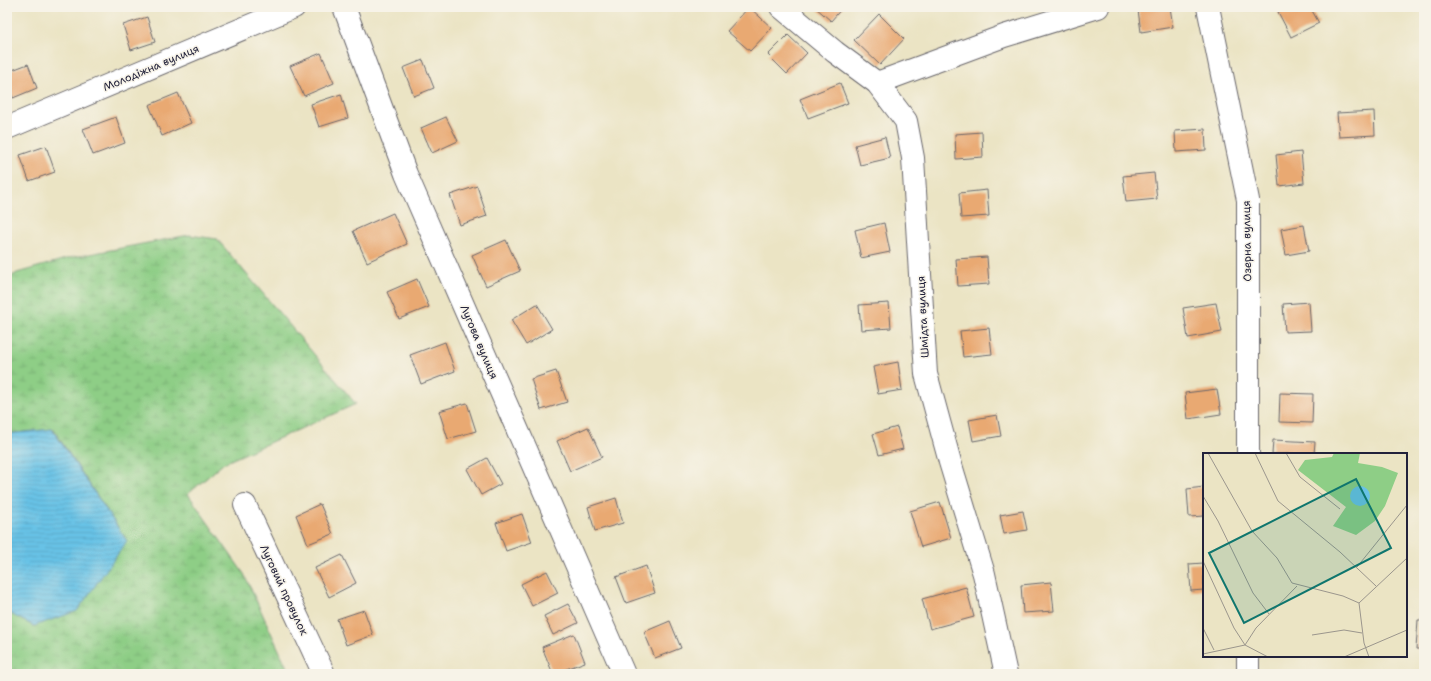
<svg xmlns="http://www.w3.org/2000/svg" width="1431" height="681" font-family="'Shantell Sans',sans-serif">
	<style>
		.wetland { fill: url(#wetland-marsh); stroke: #587860 }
		.water { fill: url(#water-rules); stroke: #457290 }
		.building { fill: #e9a972 }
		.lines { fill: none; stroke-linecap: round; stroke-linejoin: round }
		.minor-casing { stroke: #68666b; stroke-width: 24 }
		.minor { stroke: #fff; stroke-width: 22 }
		.labels { text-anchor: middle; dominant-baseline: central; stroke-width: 3; stroke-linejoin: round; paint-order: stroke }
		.street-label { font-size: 11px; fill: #22223b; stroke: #f7f3e8 }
		.inset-road { fill: none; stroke: #9b968d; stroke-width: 1 }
		.view { fill: #0f766e; fill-opacity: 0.15; stroke: #0f766e; stroke-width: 2 }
		.inset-edge { fill: none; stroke: #22223b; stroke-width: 2 }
	</style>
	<defs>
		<pattern id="wetland-marsh" width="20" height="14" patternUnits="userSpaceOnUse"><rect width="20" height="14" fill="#8ece86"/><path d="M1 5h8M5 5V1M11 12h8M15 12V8" fill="none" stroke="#7ab175"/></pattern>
		<pattern id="water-rules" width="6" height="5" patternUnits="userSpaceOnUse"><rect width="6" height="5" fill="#68c2e6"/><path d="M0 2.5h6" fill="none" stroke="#5aa6c6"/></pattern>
	</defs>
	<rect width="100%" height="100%" fill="#f7f3e8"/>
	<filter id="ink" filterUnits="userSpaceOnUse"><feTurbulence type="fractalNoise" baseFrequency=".025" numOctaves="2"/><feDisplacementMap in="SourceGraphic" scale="8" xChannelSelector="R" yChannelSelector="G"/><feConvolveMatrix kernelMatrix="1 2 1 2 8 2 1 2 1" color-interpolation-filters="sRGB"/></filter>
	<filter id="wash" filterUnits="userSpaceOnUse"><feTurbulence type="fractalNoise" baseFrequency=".012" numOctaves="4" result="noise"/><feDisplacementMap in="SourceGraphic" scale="16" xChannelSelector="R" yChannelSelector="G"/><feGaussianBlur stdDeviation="0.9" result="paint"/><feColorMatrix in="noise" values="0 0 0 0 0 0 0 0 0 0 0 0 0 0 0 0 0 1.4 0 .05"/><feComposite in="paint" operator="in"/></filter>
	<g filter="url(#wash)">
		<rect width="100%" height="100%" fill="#ebe4c4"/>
		<!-- wetland -->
		<path class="wetland" d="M189 235 217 239 356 404 224 463 188 494 244 574 290 674H7V612L34 626 127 541 53 429 7 434V279L17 273 69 258Z"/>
		<!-- water -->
		<path class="water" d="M52 429 127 541 77 611 34 626 7 612V434Z"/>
		<g id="blocks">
			<!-- building -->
			<g class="building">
				<path d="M749 7 772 28 750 51 727 31Z"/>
				<path d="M815 7H843L831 21Z"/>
				<path d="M1160 7H1170L1173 27 1141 32 1138 10Z"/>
				<path d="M1288 7H1310L1319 23 1291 37 1278 12Z"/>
				<path d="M879 14 904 39 880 65 854 40Z"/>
				<path d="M147 17 155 42 131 50 123 25Z"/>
				<path d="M788 35 807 53 787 74 768 55Z"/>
				<path d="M321 53 334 83 304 96 290 66Z"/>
				<path d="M423 60 434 88 414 96 403 68Z"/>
				<path d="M28 64 37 88 13 98 7 82V72Z"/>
				<path d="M840 83 848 103 808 118 800 99Z"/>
				<path d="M178 93 191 123 162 136 149 105Z"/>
				<path d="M341 94 348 118 319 127 311 104Z"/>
				<path d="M1374 111 1375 135 1339 137 1337 113Z"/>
				<path d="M116 117 125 143 93 155 83 129Z"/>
				<path d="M446 117 458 141 432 153 421 128Z"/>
				<path d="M1205 129 1206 150 1176 152 1175 131Z"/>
				<path d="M982 132 983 157 956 159 955 134Z"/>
				<path d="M885 137 890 158 860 165 855 145Z"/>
				<path d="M46 146 55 172 29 181 20 155Z"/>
				<path d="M1301 152 1304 183 1279 186 1276 155Z"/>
				<path d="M1154 173 1157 199 1126 202 1123 176Z"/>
				<path d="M477 186 487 216 460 225 450 195Z"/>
				<path d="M987 190 989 216 961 218 959 193Z"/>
				<path d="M393 213 407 244 367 262 353 231Z"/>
				<path d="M884 223 890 252 861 258 855 230Z"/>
				<path d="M1304 225 1309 251 1286 255 1281 229Z"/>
				<path d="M506 240 520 271 486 286 472 255Z"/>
				<path d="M987 257 989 284 958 286 956 259Z"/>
				<path d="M417 279 429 307 399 319 387 292Z"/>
				<path d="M1309 302 1311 331 1285 332 1283 304Z"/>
				<path d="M889 303 891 328 861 330 859 305Z"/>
				<path d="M1216 303 1222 332 1188 338 1183 308Z"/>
				<path d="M537 304 552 329 526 345 511 320Z"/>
				<path d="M989 328 992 354 963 357 960 331Z"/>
				<path d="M445 342 455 371 421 384 410 355Z"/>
				<path d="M898 362 902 390 878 394 873 367Z"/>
				<path d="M556 371 567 402 541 410 531 379Z"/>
				<path d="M1217 389 1221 414 1188 419 1185 393Z"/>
				<path d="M1280 393 1313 394 1312 423 1279 422Z"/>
				<path d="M467 403 476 431 448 439 439 411Z"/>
				<path d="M997 415 1001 436 973 441 969 420Z"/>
				<path d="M588 427 602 457 570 471 557 441Z"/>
				<path d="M897 427 903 449 879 455 873 434Z"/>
				<path d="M1273 440 1315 442 1314 454H1272Z"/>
				<path d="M487 458 501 484 481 495 467 469Z"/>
				<path d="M1204 487V516L1189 517 1187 489Z"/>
				<path d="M616 498 623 523 595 531 588 507Z"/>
				<path d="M940 502 951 538 921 547 910 511Z"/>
				<path d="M320 504 333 534 308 544 296 515Z"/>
				<path d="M1023 511 1027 530 1004 534 1000 515Z"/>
				<path d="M522 514 532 542 506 551 496 523Z"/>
				<path d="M342 555 356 583 329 597 315 568Z"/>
				<path d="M1204 563V590L1191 591 1189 564Z"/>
				<path d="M646 566 655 593 626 603 616 577Z"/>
				<path d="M547 571 558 593 532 606 521 584Z"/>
				<path d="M1051 582 1054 611 1023 613 1021 585Z"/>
				<path d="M966 587 974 617 930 629 922 599Z"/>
				<path d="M568 604 578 623 553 635 544 616Z"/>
				<path d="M364 610 373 635 346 645 337 619Z"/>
				<path d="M1418 620H1424V649H1416Z"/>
				<path d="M670 621 681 648 655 658 644 632Z"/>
				<path d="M574 634 585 662 553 674 542 647Z"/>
			</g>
		</g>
	</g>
	<g filter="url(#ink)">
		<use href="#blocks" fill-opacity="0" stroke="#68666b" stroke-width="1"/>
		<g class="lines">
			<defs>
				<g id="minor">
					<path d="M344 7 406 174 624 674"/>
					<path d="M781 7 835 52 877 83 906 121 913 158 926 374 950 462 984 574 1006 674"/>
					<path d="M1208 7 1248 200V454"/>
					<path d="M877 83 1004 36 1098 7"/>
					<path d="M7 128 294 7"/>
					<path d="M245 505 324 674"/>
					<path d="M1248 656V674"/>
				</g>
			</defs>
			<!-- minor casing -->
			<use href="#minor" class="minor-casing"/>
			<!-- minor -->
			<use href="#minor" class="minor"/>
		</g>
	</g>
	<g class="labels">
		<!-- street labels -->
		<g class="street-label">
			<text transform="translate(151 68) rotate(-23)">Молодіжна вулиця</text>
			<text transform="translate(1247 241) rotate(-91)">Озерна вулиця</text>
			<text transform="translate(923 317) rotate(-93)">Шмідта вулиця</text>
			<text transform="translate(479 342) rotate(67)">Лугова вулиця</text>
			<text transform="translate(284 590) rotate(65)">Луговий провулок</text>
		</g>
	</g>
	<!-- overview -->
	<g transform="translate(1203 453)">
		<rect width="204" height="204" fill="#ebe4c4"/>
		<path d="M131 0H157L155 10 179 14 195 20 182 53 172 68 153 82 130 73 143 54 95 17 102 7 129 4Z" fill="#8ece86"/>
		<path d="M147 43a10 10 0 1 1 20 0a10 10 0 1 1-20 0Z" fill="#68c2e6"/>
		<path class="inset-road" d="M5 0 49 78 74 105 89 130 140 143 156 150M52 0 75 48 137 99 173 133M83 0 97 24 137 56M0 43 15 68 50 140 66 161M0 108 31 175 42 192 65 204M154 114 204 52M156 150 204 105M156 150 161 190 166 204M0 175 11 197M109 182 141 177 159 180M42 192 53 175 94 133M0 201 42 192M141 204 204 177"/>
		<path class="view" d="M153 26 188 95 41 170 6 100Z"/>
		<rect width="204" height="204" class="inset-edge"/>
	</g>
	<!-- margin -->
	<rect width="1431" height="681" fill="none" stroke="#f7f3e8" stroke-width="24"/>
</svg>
